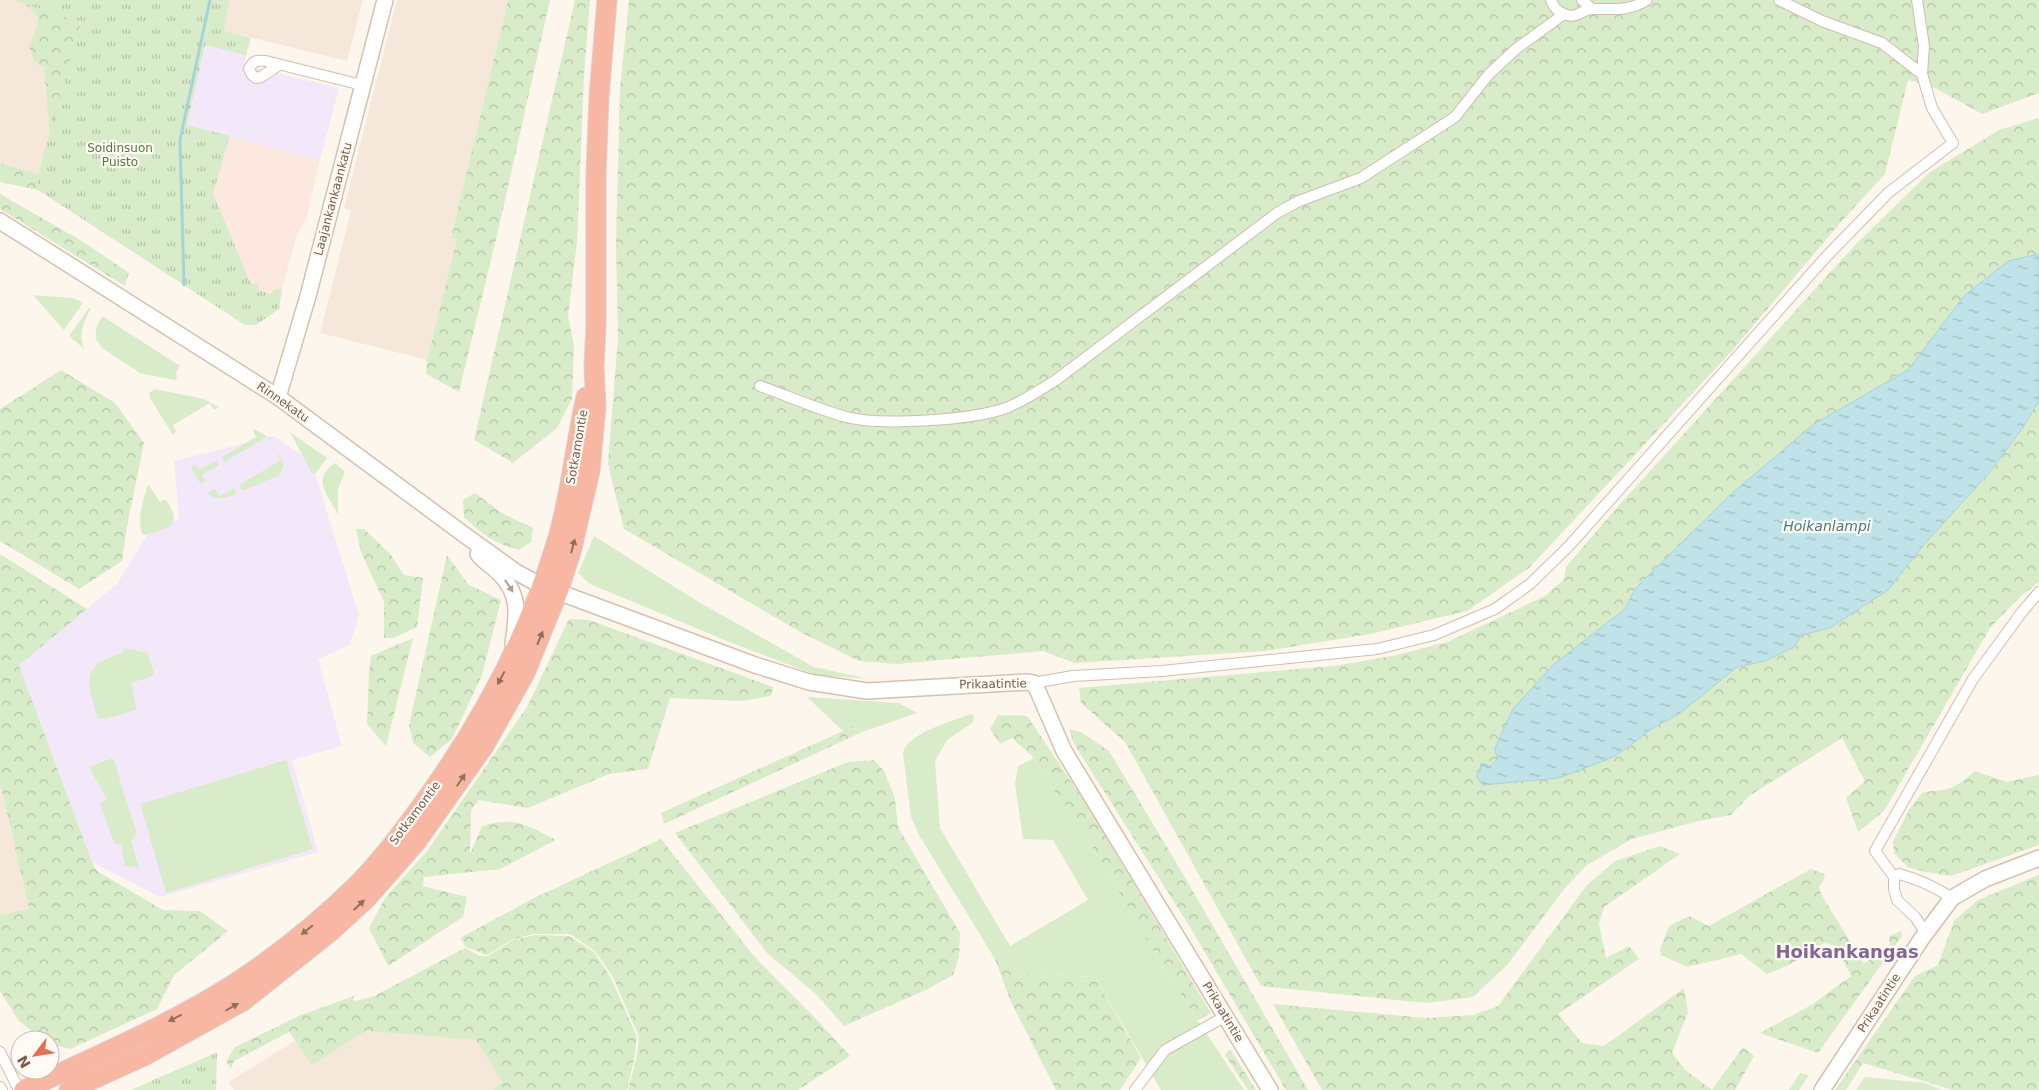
<svg xmlns="http://www.w3.org/2000/svg" width="2039" height="1090" font-family="'DejaVu Sans',sans-serif">
	<style>
		.residential { fill: #f5e8da }
		.commercial { fill: #fde8e0 }
		.education { fill: #f3e8fa }
		.green { fill: #d8ecc9 }
		.forest { fill: url(#forest-crowns) }
		.park { fill: url(#park-tufts) }
		.water { fill: url(#water-ripples); stroke: #a5d3da }
		.lines { fill: none; stroke-linecap: round; stroke-linejoin: round }
		.stream { stroke: #a5d3da; stroke-width: 3 }
		.street-casing { stroke: #d1beb0; stroke-width: 12 }
		.secondary-casing { stroke: #d6c0b0; stroke-width: 18 }
		.highway-casing { stroke: #dad1cd; stroke-width: 21 }
		.street { stroke: #fff; stroke-width: 10 }
		.secondary { stroke: #fff; stroke-width: 15 }
		.highway { stroke: #f7b7a3; stroke-width: 19 }
		.oneway { fill: #936e5e }
		.oneway2 { fill: #af9d94 }
		.labels { text-anchor: middle; dominant-baseline: central; stroke-width: 4.5; stroke-linejoin: round; paint-order: stroke }
		.park-label { font-size: 12px; fill: #537a41; stroke: #fffaf3 }
		.street-label { font-size: 12px; fill: #7a5c4d; stroke: #fffaf3 }
		.water-label { font-size: 14px; font-style: italic; fill: #437c86; stroke: #fffaf3 }
		.district-label { font-size: 18px; font-weight: bold; fill: #846695; stroke: #fffaf3 }
	</style>
	<defs>
		<pattern id="forest-crowns" width="20" height="18" patternUnits="userSpaceOnUse" patternTransform="scale(1.25)"><rect width="20" height="18" fill="#d8ecc9"/><path d="M2 6a3 3 0 1 1 6 0M12 15a3 3 0 1 1 6 0" fill="none" stroke="#b4c2a5"/></pattern>
		<pattern id="park-tufts" width="24" height="20" patternUnits="userSpaceOnUse" patternTransform="scale(1.25)"><rect width="24" height="20" fill="#d8ecc9"/><path d="M3 7l-1-3M5 7V3M7 7l1-3M15 17l-1-3M17 17v-4M19 17l1-3" fill="none" stroke="#b4c2a5"/></pattern>
		<pattern id="water-ripples" width="26" height="14" patternUnits="userSpaceOnUse" patternTransform="scale(1.25)"><rect width="26" height="14" fill="#bfe3e8"/><path d="M2 4q2-2 4 0t4 0M15 11q2-2 4 0t4 0" fill="none" stroke="#a0bbbe"/></pattern>
	</defs>
	<rect width="100%" height="100%" fill="#fdf6ec"/>
	<!-- residential -->
	<g class="residential">
		<path d="M0 0H14L82 22 38 174 0 163Z"/>
		<path d="M230 0H363L347 61 224 31Z"/>
		<path d="M397 0H508L451 236 457 238 427 360 320 333 351 211 344 208Z"/>
		<path d="M0 783 29 910 0 915Z"/>
		<path d="M366 1031 476 1040 502 1082 492 1090H234L229 1082 296 1040 312 1065Z"/>
	</g>
	<!-- commercial -->
	<path class="commercial" d="M230 136 320 160 306 219 297 235 282 289H274L271 294 259 290 251 284 213 193Z"/>
	<!-- education -->
	<g class="education">
		<path d="M205 44 246 55 245 65 339 88 320 160 187 125Z"/>
		<path d="M274 436 311 461 359 615 350 645 318 659 342 746 292 760 318 852 160 897 92 862 19 665 117 584 149 532 179 519 174 461Z"/>
	</g>
	<!-- green -->
	<g class="green">
		<path d="M33 295 73 298 83 303 64 330Z"/>
		<path d="M89 308H91C84 322 78 332 84 349L69 336Z"/>
		<path d="M102 316 180 366 176 373 177 378 175 380 140 373 102 348 96 339V328Z"/>
		<path d="M155 389 204 399 219 407 214 410 210 403 173 425 176 431 173 435 150 398 149 393Z"/>
		<path d="M252 428 270 438 271 442 267 437 224 462 222 457 256 437Z"/>
		<path d="M290 432 327 458 316 473H312Z"/>
		<path d="M277 453 279 454 284 464 280 475 242 491 239 485 281 460Z"/>
		<path d="M217 460 219 465 202 475 205 481 202 484 200 483 191 468 192 466 196 465 199 470Z"/>
		<path d="M335 463 345 472 338 489V515C329 495 310 480 335 463Z"/>
		<path d="M148 484 160 502 165 499C185 526 168 528 145 535L142 534C137 517 143 500 148 484Z"/>
		<path d="M234 488 237 494C226 497 218 502 208 494L213 489H215L220 496Z"/>
		<path d="M594 536 697 601 814 667 869 679 816 675 732 643 590 584 578 573Z"/>
		<path d="M124 648 148 653 154 673 153 676 131 683 137 710 104 719 98 718C87 680 79 667 122 653Z"/>
		<path d="M807 697 898 703 917 713 862 732 836 717 825 714Z"/>
		<path d="M971 714 974 716 972 723 947 740 935 761 940 828 1010 946 1088 900 1053 840 1023 839 1015 784 1018 766 1034 758 1056 794 1075 817 1164 969 1244 1090H1161L1095 977 1027 974 995 959 919 835 911 817 903 753C907 733 953 721 971 714Z"/>
		<path d="M113 758 137 834 131 841 139 868 125 866 121 845 114 843 100 804 107 799 89 767Z"/>
		<path d="M286 760 313 849 166 893 140 804Z"/>
		<path d="M1865 1077 1925 1083 1942 1090H1856Z"/>
	</g>
	<!-- forest -->
	<g class="forest">
		<path d="M14 0H68L75 10 98 85 63 205 38 190 0 182V163L38 174 51 143 44 68 34 61 29 46 37 27 38 17 25 4Z"/>
		<path d="M508 0H550L498 231 459 392 426 374 427 360 457 239 451 237Z"/>
		<path d="M575 0H590L584 76 577 242 568 316 574 345 572 399 557 428 513 463 474 440Z"/>
		<path d="M629 0H2039V93L1982 114 1933 87 1908 80 1885 174 1840 223 1732 351 1529 568 1467 611 1370 634 1265 651 1075 663 1043 651 897 664 859 661 802 633 624 529 608 464 618 337 616 243 620 88Z"/>
		<path d="M2039 118V254L2008 261 1964 296 1908 370 1814 424 1635 589 1625 609 1554 664 1497 759 1480 772 1616 757 1653 728 1679 714 1737 667 1765 661 1794 647 1802 635 1830 628 1888 590 1921 548 1989 473 2024 426 2039 401V582L2021 596 1990 628 1884 811 1858 832 1846 798 1865 781 1842 738 1749 796 1731 815 1698 821 1632 839 1587 865 1565 888 1508 964 1473 997 1426 1003 1261 986 1125 742 1081 703 1079 688 1334 666 1397 655 1447 642 1545 596 1564 579 1566 567 1612 513 1856 244 1930 172 1999 130Z"/>
		<path d="M0 194 82 241 129 273 125 286 0 209Z"/>
		<path d="M61 370 115 403 144 443 127 526 122 561 79 589 0 541V409Z"/>
		<path d="M475 493 502 513 533 528 531 542 519 550C494 543 483 535 464 517L463 500Z"/>
		<path d="M356 529H364L391 555 404 575 423 578 417 627 393 638H384V602L361 552Z"/>
		<path d="M0 554 87 609 19 665 92 862 97 871 163 910 200 911 228 931 174 975 157 1009 70 1049 50 1044V1040H43L19 1021 0 991V915L29 909 0 783Z"/>
		<path d="M447 555 469 585 501 600 482 675 452 739 430 757 413 743 409 725Z"/>
		<path d="M569 619 589 620 773 687 771 696 743 701 670 698 648 769 609 774 528 808 479 800 471 810 470 854 482 826C515 816 527 825 556 840L500 869 424 877 423 886 467 897 463 917 388 966 369 928 385 898 427 851 527 707Z"/>
		<path d="M413 638 386 746 367 724 369 672 371 656Z"/>
		<path d="M825 714 836 717 862 732 664 824 661 813 843 731Z"/>
		<path d="M998 715 1027 716 1085 802 1211 1013 1198 1020 1164 969 1075 817 1056 794 1034 758 1012 738 1000 744 990 729Z"/>
		<path d="M1069 729 1081 732 1109 751 1176 862 1308 1090H1286L1190 927 1074 744Z"/>
		<path d="M874 760 884 771 895 798 898 827 960 933 959 957 953 975 928 989 844 1026 817 995 767 953 675 833 848 762Z"/>
		<path d="M1975 771 2007 782 2039 775V845L1951 876 1925 872 1908 867 1894 853 1893 842 1910 808 1923 792C1949 790 1955 789 1975 771Z"/>
		<path d="M661 839 753 955 816 1019 850 1056 798 1090H628L636 1060 639 1037 613 977 595 951 570 934H534L511 940 487 955 466 947 460 938 536 897Z"/>
		<path d="M1660 846 1680 854 1604 907 1599 924 1606 958 1629 946 1639 959 1558 1014 1582 1043 1604 1046 1684 988 1688 1012 1672 1053 1685 1070 1712 1090 1743 1047 1754 1056 1735 1090H1322L1273 1004 1425 1018 1474 1015 1498 1006 1587 885 1615 861Z"/>
		<path d="M1811 869 1825 874 1823 882 1819 886 1821 894 1864 964 1890 945 1889 936 1901 931 1902 936 1818 1053 1760 1033 1813 1004 1851 976 1836 946 1824 943 1789 965 1767 974 1741 954 1687 967 1661 955 1660 949 1669 926 1689 916 1709 926Z"/>
		<path d="M2039 875V1090H1953L1863 1063 1846 1090H1835L1915 976 1938 965 1954 921 1978 900Z"/>
		<path d="M535 935 569 936 594 952 611 978 637 1037 634 1060 627 1090H492L502 1082 476 1040 366 1031 312 1065 289 1032 234 1061 231 1069 226 1061 235 1047 301 1015 354 996 353 1000 356 1001 374 996 465 948 480 956H488L511 941Z"/>
		<path d="M995 959 1027 974 1095 977 1141 1058 1120 1090H1056L1011 1002Z"/>
		<path d="M1230 1049 1256 1090H1248L1225 1055Z"/>
		<path d="M1800 1073 1809 1075 1799 1090H1789Z"/>
	</g>
	<!-- park -->
	<g class="park">
		<path d="M14 0H230L224 31 251 38 246 55 205 45 187 125 230 136 213 193 251 284H259V290L271 294 274 289H282L279 309 256 325H245L38 190V174L81 22Z"/>
		<path d="M217 1052 216 1090H131Z"/>
	</g>
	<!-- water -->
	<path class="water" d="M2039 254V401L2024 426 1989 473 1921 548 1888 590 1830 628 1802 635 1794 647 1765 661 1737 667 1679 714 1653 728 1616 756 1559 778 1483 785 1476 776 1480 772 1481 763 1490 766 1497 759 1495 748 1513 709 1554 664 1625 609 1635 589 1730 495 1814 424 1908 370 1964 296 2008 261Z"/>
	<g class="lines">
		<!-- stream -->
		<path class="stream" d="M184 285 180 140 210 0"/>
		<defs>
			<g id="street">
				<path d="M1551 0C1553 6 1555 9 1560 12 1577 22 1580 9 1593 9 1612 9 1631 11 1647 0"/>
				<path d="M1582 0 1591 8"/>
				<path d="M1779 0 1822 21 1882 43 1922 74"/>
				<path d="M279 65 261 77 256 78 252 75 249 69C253 60 258 60 266 61L362 85"/>
				<path d="M760 386C788 396 817 409 846 417 880 426 973 420 1006 408 1024 401 1040 390 1056 380L1277 213 1299 201 1361 178 1455 117 1489 74 1516 49 1564 14"/>
				<path d="M1033 683 1073 676 1162 671 1377 649 1434 635 1495 609 1530 584 1569 546 1825 258 1888 193 1953 143 1932 108 1922 74 1924 46 1917 0"/>
				<path d="M1894 877 1899 874C1918 879 1935 887 1952 898"/>
				<path d="M1926 933 1915 917 1897 900 1894 889V877L1875 851 1973 679 2022 612 2039 592"/>
				<path d="M0 1052 19 1090"/>
				<path d="M0 1087 2 1090"/>
				<path d="M1135 1090 1165 1050 1226 1016"/>
			</g>
			<g id="secondary">
				<path d="M0 221 278 397 466 536 516 572 542 586 755 665 809 682 867 691 1027 682 1033 683 1037 689 1064 751 1270 1090"/>
				<path d="M278 397 308 296 385 0"/>
				<path d="M478 554C484 562 492 566 499 573 521 595 517 615 513 644"/>
				<path d="M1822 1090 1922 938 1952 898 1985 879 2039 858"/>
			</g>
			<g id="highway">
				<path d="M24 1090C94 1057 166 1027 231 986 276 957 318 923 356 886 382 860 404 830 425 801 482 722 529 635 557 541 571 494 575 445 586 397"/>
				<path d="M69 1090 144 1056 243 1001 330 932 366 899 417 841 484 746 525 673 558 592 571 552 590 471 596 406 594 367 596 325V175L599 97 607 0"/>
			</g>
		</defs>
		<!-- street casing -->
		<use href="#street" class="street-casing"/>
		<!-- secondary casing -->
		<use href="#secondary" class="secondary-casing"/>
		<!-- highway casing -->
		<use href="#highway" class="highway-casing"/>
		<!-- street -->
		<use href="#street" class="street"/>
		<!-- secondary -->
		<use href="#secondary" class="secondary"/>
		<!-- highway -->
		<use href="#highway" class="highway"/>
	</g>
	<!-- one-way arrows -->
	<defs><path id="oneway-solid" d="M-6-.8H1V-3.2L6.5 0L1 3.2V.8H-6Z" transform="scale(1.25)"/></defs>
	<g class="oneway">
		<use href="#oneway-solid" transform="translate(573 546) rotate(-75)"/>
		<use href="#oneway-solid" transform="translate(540 638) rotate(-68)"/>
		<use href="#oneway-solid" transform="translate(501 678) rotate(118)"/>
		<use href="#oneway-solid" transform="translate(461 780) rotate(-56)"/>
		<use href="#oneway-solid" transform="translate(359 905) rotate(-43)"/>
		<use href="#oneway-solid" transform="translate(307 930) rotate(141)"/>
		<use href="#oneway-solid" transform="translate(232 1007) rotate(-30)"/>
		<use href="#oneway-solid" transform="translate(175 1018) rotate(153)"/>
	</g>
	<use class="oneway2" href="#oneway-solid" transform="translate(509 586) rotate(57)"/>
	<g class="labels">
		<!-- park labels -->
		<g class="park-label">
			<text x="120" y="148">Soidinsuon<tspan x="120" dy="14">Puisto</tspan></text>
		</g>
		<!-- street labels -->
		<g class="street-label">
			<text transform="translate(333 199) rotate(-75)">Laajankankaankatu</text>
			<text transform="translate(283 402) rotate(35)">Rinnekatu</text>
			<text transform="translate(577 447) rotate(-80)">Sotkamontie</text>
			<text transform="translate(993 684) rotate(-1)">Prikaatintie</text>
			<text transform="translate(415 813) rotate(-53)">Sotkamontie</text>
			<text transform="translate(1879 1003) rotate(-57)">Prikaatintie</text>
			<text transform="translate(1223 1012) rotate(59)">Prikaatintie</text>
		</g>
		<!-- water labels -->
		<g class="water-label">
			<text x="1827" y="526">Hoikanlampi</text>
		</g>
		<!-- district labels -->
		<g class="district-label">
			<text x="1847" y="951">Hoikankangas</text>
		</g>
	</g>
	<!-- north arrow -->
	<g transform="translate(35 1055) rotate(239)"><circle r="24" fill="#fffaf3" stroke="#cabbb1"/>
	<path d="M0-4L9 19L0 12L-9 19Z" fill="#e76f51"/>
	<text y="-8" font-size="14" font-weight="bold" text-anchor="middle" fill="#7a5c4d">N</text>
	</g>
</svg>
